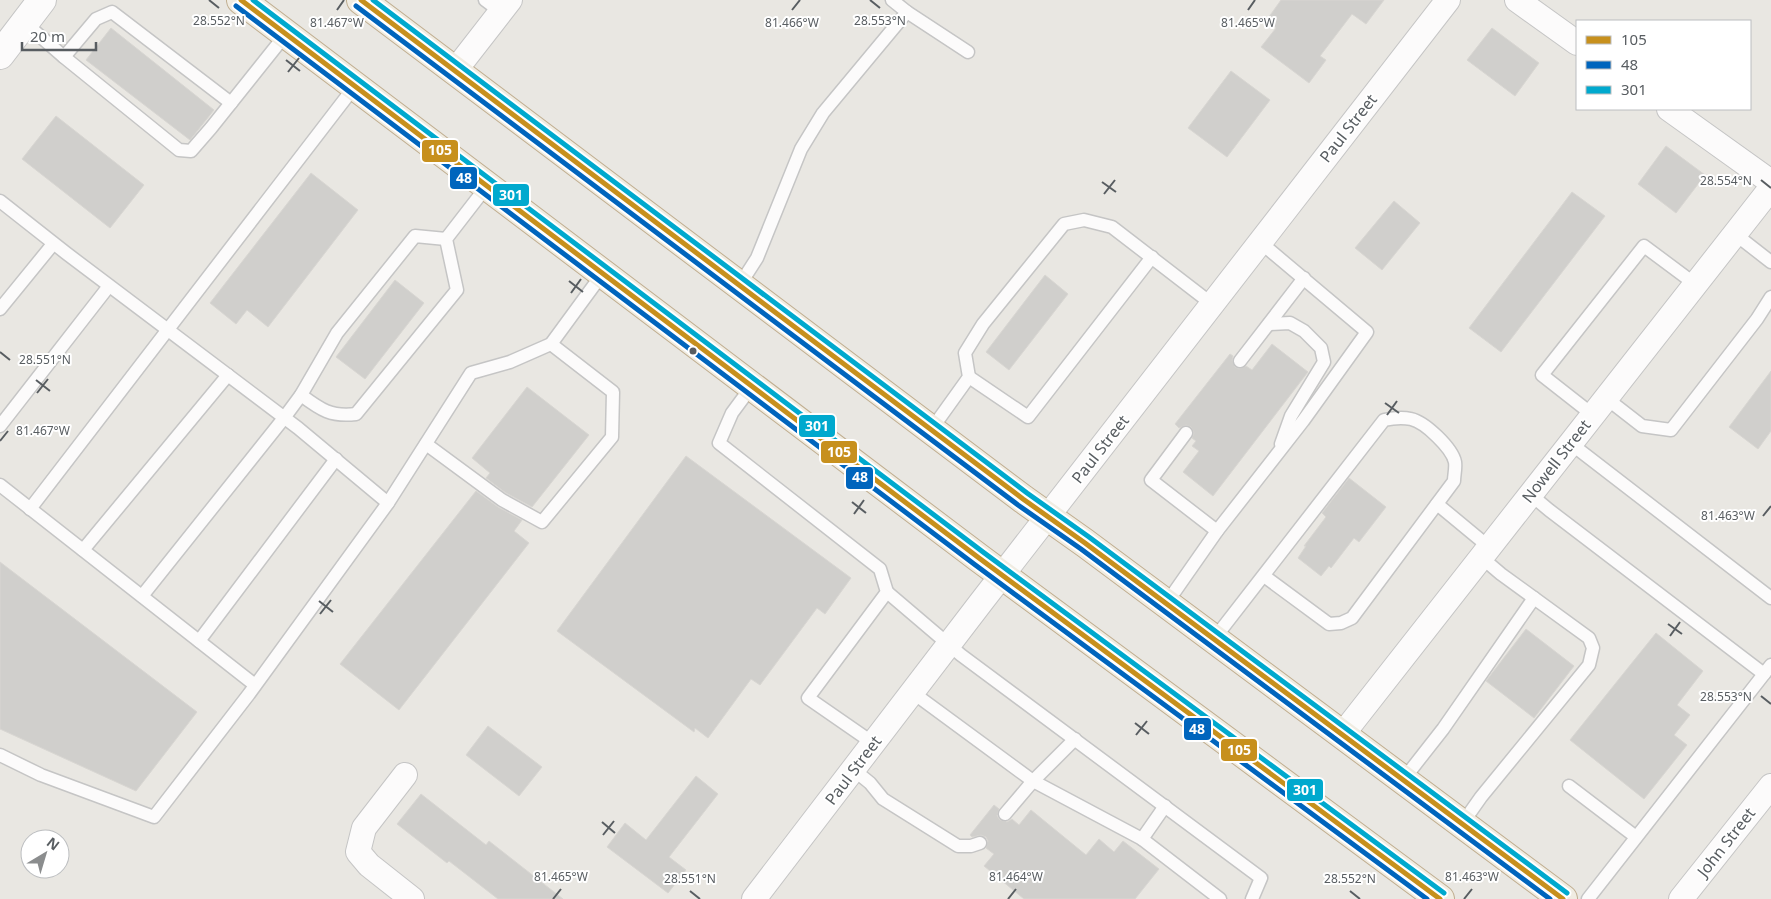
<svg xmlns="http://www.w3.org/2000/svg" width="1771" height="899" font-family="'Noto Sans',sans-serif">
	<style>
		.building { fill: #d0cfcc; stroke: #d8d6d2 }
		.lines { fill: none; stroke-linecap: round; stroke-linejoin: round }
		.service-casing { stroke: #c5c5c5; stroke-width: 15 }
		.minor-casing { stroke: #c5c5c5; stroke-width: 26 }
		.tertiary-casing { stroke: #c5c5c5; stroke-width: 30 }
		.trunk-casing { stroke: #c0ae90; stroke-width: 30 }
		.service { stroke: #fcfbfb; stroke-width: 12 }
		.minor { stroke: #fcfbfb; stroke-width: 24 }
		.tertiary { stroke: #fcfbfb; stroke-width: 28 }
		.trunk { stroke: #f0ece2; stroke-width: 28 }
		.bus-1-casing { stroke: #fff; stroke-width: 9 }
		.bus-2-casing { stroke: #fff; stroke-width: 9 }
		.bus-3-casing { stroke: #fff; stroke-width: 9 }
		.bus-1 { stroke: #c7901d; stroke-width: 5 }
		.bus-2 { stroke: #0065bd; stroke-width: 5 }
		.bus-3 { stroke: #00a9ce; stroke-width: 5 }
		.ticks { fill: none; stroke: #585d61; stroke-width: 2 }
		.bus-dot { fill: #585d61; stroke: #fff; stroke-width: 2 }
		.labels { text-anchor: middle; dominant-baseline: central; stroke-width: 4; stroke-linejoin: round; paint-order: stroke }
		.street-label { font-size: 16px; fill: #585d61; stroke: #fff }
		.ticks-label { font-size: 12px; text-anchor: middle; fill: #585d61; stroke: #fff; stroke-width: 4; stroke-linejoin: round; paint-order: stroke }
		.line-badge { stroke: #fff; stroke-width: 2 }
		.badge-label { font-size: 14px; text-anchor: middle; font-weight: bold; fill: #fff }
	</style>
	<rect width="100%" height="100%" fill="#e9e7e2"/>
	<!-- building -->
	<g class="building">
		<path d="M1281 0H1384L1366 24 1352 14 1320 56 1326 60 1309 83 1261 47 1276 28 1266 21Z"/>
		<path d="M111 28 214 110 190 140 86 60Z"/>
		<path d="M1492 28 1539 63 1515 96 1467 60Z"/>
		<path d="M1231 71 1270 100 1227 157 1188 128Z"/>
		<path d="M56 116 144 185 110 228 22 159Z"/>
		<path d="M1666 146 1705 175 1676 213 1638 184Z"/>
		<path d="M311 173 358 210 268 327 247 310 236 324 210 303Z"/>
		<path d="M1572 192 1605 216 1501 352 1469 328Z"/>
		<path d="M1394 201 1420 223 1382 270 1355 248Z"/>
		<path d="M1045 275 1068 294 1009 370 986 352Z"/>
		<path d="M395 280 424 303 365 379 336 357Z"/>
		<path d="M1272 344 1308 372 1213 496 1183 472 1199 451 1192 446 1196 441 1192 438 1194 433 1191 427 1186 425 1179 428 1175 424 1230 354 1233 356 1232 360 1235 367 1239 369 1246 366 1252 370Z"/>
		<path d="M1771 371V431L1758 449 1729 427Z"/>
		<path d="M527 387 589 435 532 507 506 493 486 478 490 473 472 458Z"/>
		<path d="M686 456 851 578 825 614 817 608 760 685 751 679 708 738 695 728 694 732 557 631Z"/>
		<path d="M1349 478 1386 507 1359 542 1354 538 1331 568 1329 566 1321 576 1298 558 1306 546H1304L1326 517 1322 513Z"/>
		<path d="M476 491 498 507 522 520 514 531 529 543 399 710 340 664Z"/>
		<path d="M0 562 197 712 136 791 0 729Z"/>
		<path d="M1526 629 1574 666 1534 718 1486 681Z"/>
		<path d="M1656 633 1703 671 1677 705 1690 715 1674 735 1687 745 1644 799 1570 740Z"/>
		<path d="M488 726 542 767 519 796 466 755Z"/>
		<path d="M696 776 718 794 669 857 686 870 668 893 607 847 625 823 646 840Z"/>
		<path d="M421 794 486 845 489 841 563 899H498L449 861 447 863 397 824Z"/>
		<path d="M994 805 999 809 997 816 1000 820 1007 822 1012 819 1019 825 1031 810 1086 855 1099 839 1114 852 1123 841 1159 869 1135 899H1024L984 866 994 854 986 848 988 841 986 837 981 835 972 837 970 835Z"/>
	</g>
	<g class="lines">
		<defs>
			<g id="service">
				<path d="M485 0 501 12"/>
				<path d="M907 12 968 52"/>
				<path d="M25 23 64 57 179 150 191 151 211 128 286 34"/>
				<path d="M64 57 96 19 112 12 231 103"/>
				<path d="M0 201 66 253 298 428 388 503"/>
				<path d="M1735 234 1771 262"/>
				<path d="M739 286 757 258 801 149 823 113 907 12 892 0"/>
				<path d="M0 309 53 244"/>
				<path d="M1269 324 1290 323 1304 331 1321 348 1324 362 1291 416 1281 444"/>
				<path d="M1240 361 1304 278"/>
				<path d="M969 377 1028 417 1152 257"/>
				<path d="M752 386 732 413 719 443 880 569 887 592 808 698 873 743"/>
				<path d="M301 395C321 410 331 417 356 414L457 290 446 239 487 186"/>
				<path d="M1606 398 1642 426 1671 430 1757 319 1771 297"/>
				<path d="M1593 415 1542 375 1644 246 1695 284"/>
				<path d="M0 426 109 286"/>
				<path d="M931 430 969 377 965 353 983 324 1064 224 1084 220 1112 227 1212 304"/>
				<path d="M1186 433 1151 480 1217 531"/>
				<path d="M1570 443 1771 598"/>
				<path d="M426 444 502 500 542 522 612 437 613 392 551 344"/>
				<path d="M0 485 255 685"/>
				<path d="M1530 494 1549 510 1764 674 1771 665"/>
				<path d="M1437 504 1489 547"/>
				<path d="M30 509 355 86"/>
				<path d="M83 550 228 375"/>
				<path d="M887 592 961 655 1261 878 1252 899"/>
				<path d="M142 596 284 418 301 395 337 333 415 236 446 239"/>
				<path d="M1166 604 1217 531 1303 421 1367 332 1260 242"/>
				<path d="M1214 639 1384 420C1393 418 1402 417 1411 419 1425 422 1452 448 1455 462 1456 468 1454 475 1454 481L1352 618 1341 623 1329 624 1264 576"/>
				<path d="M199 641 336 459"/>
				<path d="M912 692 1033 781 1142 839 1220 899"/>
				<path d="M0 755 41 775 154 817 249 694 388 503 471 373 510 362 551 344 603 273"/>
				<path d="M854 770 870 783 883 799 958 846H971L980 843"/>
				<path d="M1403 780 1443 729 1534 598"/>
				<path d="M1569 786 1636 837"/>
				<path d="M1005 814 1033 781 1075 739"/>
				<path d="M1462 824 1481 797 1589 665 1593 648 1589 638 1501 574 1481 557"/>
				<path d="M1142 839 1165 806"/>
				<path d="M1588 899 1764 674"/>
			</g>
			<g id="minor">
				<path d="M1517 0 1577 43"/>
				<path d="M454 72 510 0"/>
				<path d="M1669 109 1771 182"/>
				<path d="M1342 735 1771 188"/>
				<path d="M405 775 364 828 358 852 369 865 412 899"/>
				<path d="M754 899 982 601 1448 0"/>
				<path d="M1681 899 1771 786"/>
			</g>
			<path id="tertiary" d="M0 55 42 0"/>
			<g id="trunk">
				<path d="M241 0 979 558 1440 899"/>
				<path d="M361 0 1023 499 1085 543 1563 899"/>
			</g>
		</defs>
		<!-- service casing -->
		<use href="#service" class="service-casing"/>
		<!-- minor casing -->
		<use href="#minor" class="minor-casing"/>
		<!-- tertiary casing -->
		<use href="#tertiary" class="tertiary-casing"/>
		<!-- trunk casing -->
		<use href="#trunk" class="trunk-casing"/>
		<!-- service -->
		<use href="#service" class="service"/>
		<!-- minor -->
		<use href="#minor" class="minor"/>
		<!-- tertiary -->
		<use href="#tertiary" class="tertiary"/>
		<!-- trunk -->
		<use href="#trunk" class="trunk"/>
		<defs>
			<g id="bus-1">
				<path d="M241 0 979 558 1440 899"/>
				<path d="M361 0 1023 499 1085 543 1563 899"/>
			</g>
			<g id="bus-2">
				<path d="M236 6 974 564 1427 899"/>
				<path d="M356 6 1018 505 1081 549 1550 899"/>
			</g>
			<g id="bus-3">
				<path d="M253 0 983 552 1444 893"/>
				<path d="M373 0 1027 493 1089 537 1567 893"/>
			</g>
		</defs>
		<!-- bus-1 casing -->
		<use href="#bus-1" class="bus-1-casing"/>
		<!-- bus-2 casing -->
		<use href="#bus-2" class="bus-2-casing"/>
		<!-- bus-3 casing -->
		<use href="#bus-3" class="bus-3-casing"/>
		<!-- bus-1 -->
		<use href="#bus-1" class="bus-1"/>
		<!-- bus-2 -->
		<use href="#bus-2" class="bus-2"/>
		<!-- bus-3 -->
		<use href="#bus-3" class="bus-3"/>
	</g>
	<!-- ticks -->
	<path class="ticks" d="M209 0 219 8M870 0 880 8M337 10 344 0M792 10 800 0M1248 10 1255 0M286 60 300 71M288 72 299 58M1761 180 1771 188M1102 182 1116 192M1104 194 1115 180M569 281 583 292M571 293 581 279M0 352 10 360M36 380 50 391M37 393 48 379M1385 403 1399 413M1387 415 1397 401M0 441 8 431M852 502 866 513M854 514 864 500M1763 516 1771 506M319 601 333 612M320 614 331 600M1668 624 1682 634M1670 636 1680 622M1761 696 1771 704M1135 723 1149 734M1136 735 1147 721M602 822 615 833M603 835 614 821M690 891 700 899M1350 891 1360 899M553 899 561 889M1008 899 1016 889M1464 899 1472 889"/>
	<!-- markers -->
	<circle class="bus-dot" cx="693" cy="351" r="4.5"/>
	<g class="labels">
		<!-- street labels -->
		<g class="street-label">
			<text transform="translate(1348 128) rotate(-52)">Paul Street</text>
			<text transform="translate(1100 449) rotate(-52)">Paul Street</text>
			<text transform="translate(1556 461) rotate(-52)">Nowell Street</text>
			<text transform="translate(853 770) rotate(-53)">Paul Street</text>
			<text transform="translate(1726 842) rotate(-52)">John Street</text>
		</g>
	</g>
	<g class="ticks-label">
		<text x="219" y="25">28.552°N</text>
		<text x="880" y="25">28.553°N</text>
		<text x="337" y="27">81.467°W</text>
		<text x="1248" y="27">81.465°W</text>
		<text x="792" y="27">81.466°W</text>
		<text x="1726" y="185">28.554°N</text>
		<text x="45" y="364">28.551°N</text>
		<text x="43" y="435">81.467°W</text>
		<text x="1728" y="520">81.463°W</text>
		<text x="1726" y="701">28.553°N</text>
		<text x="561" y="881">81.465°W</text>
		<text x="1016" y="881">81.464°W</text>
		<text x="1472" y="881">81.463°W</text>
		<text x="690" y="883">28.551°N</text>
		<text x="1350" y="883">28.552°N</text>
	</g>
	<g class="line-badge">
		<rect x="421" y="139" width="38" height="24" rx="5" fill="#c7901d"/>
		<rect x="449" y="166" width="29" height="24" rx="5" fill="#0065bd"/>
		<rect x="492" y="183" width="38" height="24" rx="5" fill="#00a9ce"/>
		<rect x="798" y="414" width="38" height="24" rx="5" fill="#00a9ce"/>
		<rect x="820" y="440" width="38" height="24" rx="5" fill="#c7901d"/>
		<rect x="845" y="466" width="29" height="24" rx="5" fill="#0065bd"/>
		<rect x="1183" y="717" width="29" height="24" rx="5" fill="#0065bd"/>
		<rect x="1220" y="738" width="38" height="24" rx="5" fill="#c7901d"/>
		<rect x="1286" y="778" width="38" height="24" rx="5" fill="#00a9ce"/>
	</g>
	<g class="badge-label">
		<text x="440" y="155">105</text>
		<text x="464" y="183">48</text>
		<text x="511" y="200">301</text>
		<text x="817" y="431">301</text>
		<text x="839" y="457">105</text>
		<text x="860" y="482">48</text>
		<text x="1197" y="734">48</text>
		<text x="1239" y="755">105</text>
		<text x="1305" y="795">301</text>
	</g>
	<!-- legend -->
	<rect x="1576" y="20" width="175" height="90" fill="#ffffff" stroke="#bcbec0"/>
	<rect x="1586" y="36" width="25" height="8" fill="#c7901d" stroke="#bcbec0"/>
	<text x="1621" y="45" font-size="15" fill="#585d61">105</text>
	<rect x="1586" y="61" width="25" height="8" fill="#0065bd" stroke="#bcbec0"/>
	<text x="1621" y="70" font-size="15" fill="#585d61">48</text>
	<rect x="1586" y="86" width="25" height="8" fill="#00a9ce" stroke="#bcbec0"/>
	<text x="1621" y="95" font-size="15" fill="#585d61">301</text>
	<!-- north arrow -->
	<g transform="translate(45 854) rotate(38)"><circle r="24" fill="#ffffff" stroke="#bcbec0"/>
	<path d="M0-4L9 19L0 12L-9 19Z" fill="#8b8d8e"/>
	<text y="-8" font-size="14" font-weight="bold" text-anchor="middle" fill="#585d61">N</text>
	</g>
	<!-- scale -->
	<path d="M22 42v8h74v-8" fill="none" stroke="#585d61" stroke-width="2.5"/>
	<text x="30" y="42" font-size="15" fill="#585d61" stroke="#ffffff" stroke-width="4" paint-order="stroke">20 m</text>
</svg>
